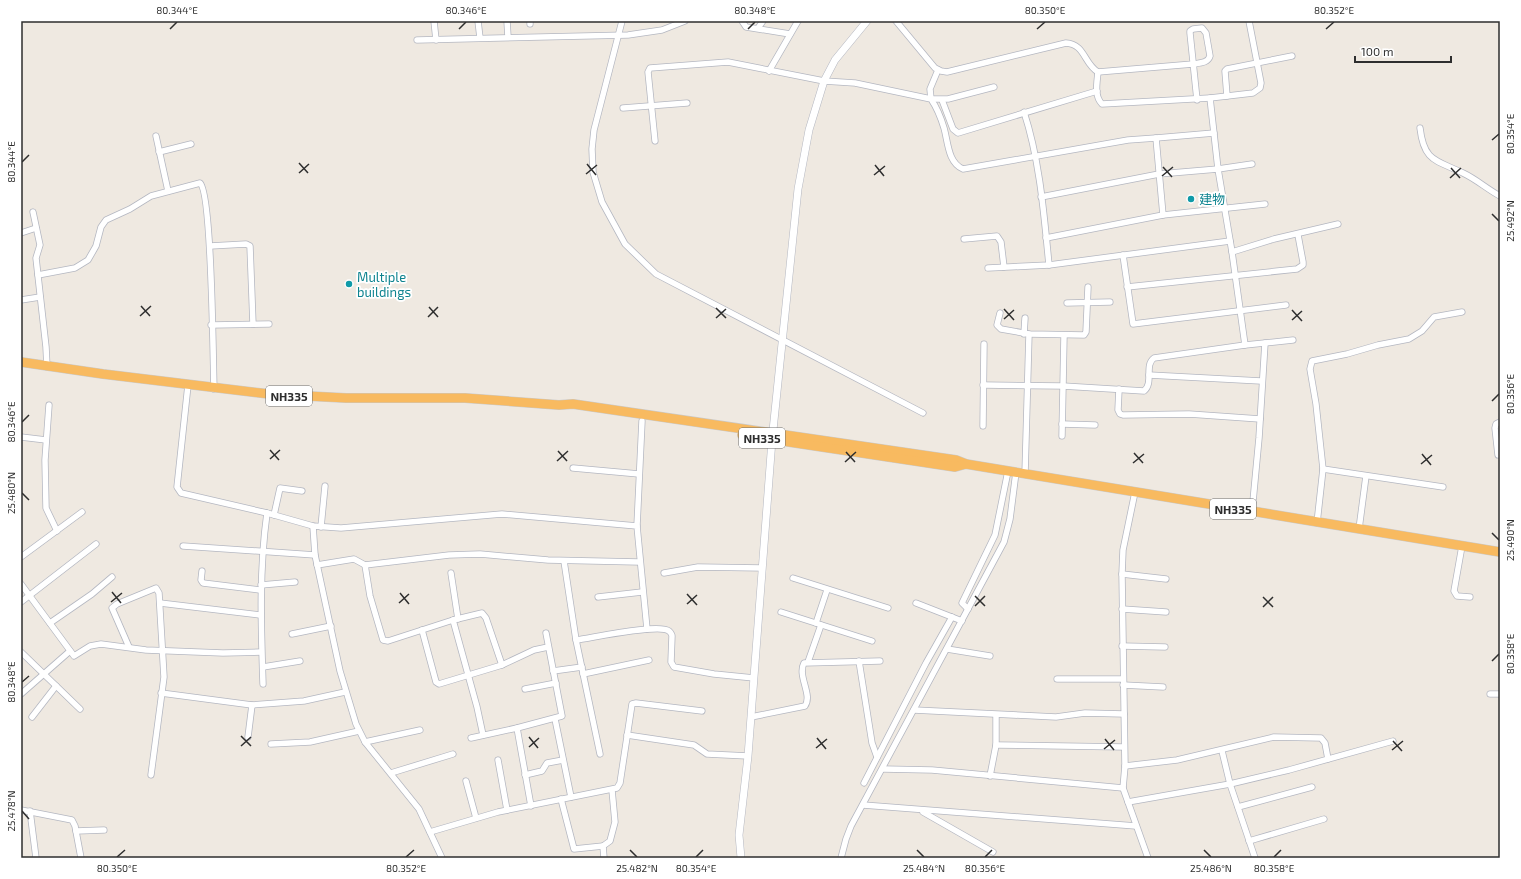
<svg xmlns="http://www.w3.org/2000/svg" width="1521" height="879" font-family="'Exo 2','Noto Sans SC',sans-serif">
	<style>
		.lines { fill: none; stroke-linecap: round; stroke-linejoin: round }
		.minor-casing { stroke: #b4b7c1; stroke-width: 7 }
		.tertiary-casing { stroke: #b4b7c1; stroke-width: 8 }
		.trunk-casing { stroke: #c9c9c9; stroke-width: 10 }
		.minor { stroke: #fff; stroke-width: 5.5 }
		.tertiary { stroke: #fff; stroke-width: 7 }
		.trunk { stroke: #f8ba60; stroke-width: 9 }
		.ticks { fill: none; stroke: #2e2e2e; stroke-width: 1.5 }
		.culture-dot { fill: #0f9aa8; stroke: #fff; stroke-width: 1.5 }
		.labels { text-anchor: middle; dominant-baseline: central; stroke-width: 3.5; stroke-linejoin: round; paint-order: stroke }
		.shield { fill: #fff; stroke: #6d6d6d; stroke-width: 1 }
		.shield-label { font-size: 12px; font-weight: bold; fill: #2e2e2e }
		.culture-label { font-size: 13px; fill: #0d838f; stroke: #fff; text-anchor: start }
		.neatline { fill: none; stroke: #2e2e2e; stroke-width: 1.5 }
		.ticks-label { font-size: 10px; text-anchor: middle; fill: #2e2e2e }
	</style>
	<rect width="100%" height="100%" fill="#efe9e1"/>
	<g class="lines">
		<defs>
			<g id="minor">
				<path d="M434 21 436 40"/>
				<path d="M478 21 480 38"/>
				<path d="M507 21 508 37"/>
				<path d="M530 21V24"/>
				<path d="M622 21 594 130 592 149 593 172 602 202 625 244 656 274 923 413"/>
				<path d="M742 21 746 27 790 34"/>
				<path d="M896 21 935 68 941 71 947 72 1066 43C1085 44 1084 64 1098 72L1193 64C1200 63 1208 63 1210 56L1206 33 1202 28 1193 29 1190 31V33L1197 100"/>
				<path d="M1249 21 1261 83 1260 88 1253 93 1210 98 1218 169 1252 164"/>
				<path d="M758 28 763 21"/>
				<path d="M417 40 628 35 662 30 685 21"/>
				<path d="M938 70 930 89 931 99H948L994 87"/>
				<path d="M769 71 798 21"/>
				<path d="M1098 72C1097 83 1094 96 1102 104L1210 98"/>
				<path d="M1227 96 1225 71 1227 69 1292 56"/>
				<path d="M942 100 953 129 958 133 1097 91"/>
				<path d="M623 108 687 103"/>
				<path d="M1024 112C1040 161 1044 215 1049 265"/>
				<path d="M1420 128C1424 162 1436 160 1463 173 1476 179 1487 189 1500 196"/>
				<path d="M156 136 168 191"/>
				<path d="M1156 138 1214 133"/>
				<path d="M655 141 648 72 650 68 728 62 824 81 855 83 931 99C937 108 941 118 944 128 948 142 948 163 963 169L1128 140 1156 138 1163 215"/>
				<path d="M159 152 191 144"/>
				<path d="M1041 197 1159 174 1218 169 1232 252 1245 345"/>
				<path d="M33 212 40 245 36 258 46 347 47 367"/>
				<path d="M21 233 36 228"/>
				<path d="M1046 238 1163 215 1265 204"/>
				<path d="M964 239 997 236 1001 242 1004 267"/>
				<path d="M210 246 246 244 250 246 253 324"/>
				<path d="M1232 252 1274 239 1338 224"/>
				<path d="M1123 255 1133 324 1286 305"/>
				<path d="M988 268 1049 265 1230 241"/>
				<path d="M38 275 75 268 88 260 96 246 101 227 106 220 130 209 151 196 200 183C212 193 213 362 214 389"/>
				<path d="M1127 287 1297 269 1303 265V262L1298 235"/>
				<path d="M21 300 40 297"/>
				<path d="M1067 303 1110 302"/>
				<path d="M1000 313 997 325 1001 329 1029 334 1084 335 1086 332 1088 287"/>
				<path d="M211 325 269 324"/>
				<path d="M1024 334 1025 318"/>
				<path d="M1149 375 1261 381"/>
				<path d="M188 385 177 487 181 493 267 513 313 526 341 528 502 514 637 526 647 629"/>
				<path d="M983 385 1063 386 1144 391C1154 383 1144 365 1154 358L1245 345 1293 340"/>
				<path d="M1119 389 1118 410 1120 414 1123 415 1189 414 1260 419"/>
				<path d="M49 405 45 460 46 508 57 531"/>
				<path d="M1062 424 1095 425"/>
				<path d="M983 426 984 344"/>
				<path d="M1062 436 1064 336"/>
				<path d="M21 437 46 440"/>
				<path d="M1498 455 1495 428 1496 424 1500 422"/>
				<path d="M573 468 639 474"/>
				<path d="M1323 469 1443 487"/>
				<path d="M1025 474 1029 334"/>
				<path d="M1135 492 1123 550 1122 574 1125 766 1123 788 1148 858"/>
				<path d="M1252 512 1259 438 1265 343"/>
				<path d="M274 515 280 488 302 491"/>
				<path d="M1317 523 1323 469 1316 404 1310 369 1312 361 1347 354 1378 345 1409 339 1422 331 1434 317 1462 312"/>
				<path d="M313 526 315 555 340 671 356 724 365 742 419 809 442 858"/>
				<path d="M637 526 642 421"/>
				<path d="M321 527 325 486"/>
				<path d="M1359 529 1366 476"/>
				<path d="M183 546 315 555"/>
				<path d="M1462 546 1454 591 1457 596 1470 597"/>
				<path d="M21 557 82 512"/>
				<path d="M564 561 576 640 600 754"/>
				<path d="M317 565 354 559 365 565"/>
				<path d="M202 571 201 580 203 583 260 590"/>
				<path d="M451 573 458 619"/>
				<path d="M664 573 698 567 762 568"/>
				<path d="M1122 574 1166 579"/>
				<path d="M793 578 888 608"/>
				<path d="M21 584 74 656 90 646 101 644 146 650 223 653 261 652"/>
				<path d="M261 585 295 582"/>
				<path d="M598 597 642 592"/>
				<path d="M21 602 96 544"/>
				<path d="M160 603 260 615"/>
				<path d="M916 603 962 621"/>
				<path d="M968 609 962 603 995 535 1008 471"/>
				<path d="M1122 609 1166 612"/>
				<path d="M781 612 872 641"/>
				<path d="M453 620 477 707 483 735"/>
				<path d="M50 623 92 594 112 577"/>
				<path d="M816 623 827 590"/>
				<path d="M422 630 436 682 439 684 502 665 534 650 548 647"/>
				<path d="M292 634 331 626"/>
				<path d="M576 640C592 638 659 623 669 631 671 633 672 634 672 636L671 662 674 667 714 674 754 678"/>
				<path d="M1122 646 1165 647"/>
				<path d="M129 647 112 608 117 604 156 588 159 593 164 677 151 775"/>
				<path d="M947 649 990 656"/>
				<path d="M21 652 80 709"/>
				<path d="M859 661 872 743 877 757"/>
				<path d="M808 662 821 625"/>
				<path d="M502 665 486 618 482 613 453 620 388 641 383 640 370 596 365 565 449 555 480 554 548 560 639 562"/>
				<path d="M263 667 300 661"/>
				<path d="M553 671 582 667"/>
				<path d="M583 674 649 660"/>
				<path d="M1057 679H1123"/>
				<path d="M263 684C261 625 259 571 267 513"/>
				<path d="M1123 685 1163 687"/>
				<path d="M525 689 556 683"/>
				<path d="M161 693 252 705 304 701 345 692"/>
				<path d="M21 694 70 651"/>
				<path d="M1490 694H1500"/>
				<path d="M914 710 1056 717 1085 713 1124 714"/>
				<path d="M32 717 56 686"/>
				<path d="M751 717 805 706C813 695 797 676 804 663L880 661"/>
				<path d="M555 719 571 797"/>
				<path d="M517 728 531 806"/>
				<path d="M627 735 694 745 707 754 748 756"/>
				<path d="M248 737 252 705"/>
				<path d="M471 738 517 728 562 716 546 633"/>
				<path d="M365 742 420 730"/>
				<path d="M271 744 310 742 359 731"/>
				<path d="M996 745 1124 747"/>
				<path d="M1222 751 1230 784 1255 858"/>
				<path d="M498 760 507 810"/>
				<path d="M1125 766 1177 760 1274 737 1321 738 1325 743 1328 759"/>
				<path d="M883 769 932 770 1123 788"/>
				<path d="M391 773 453 754"/>
				<path d="M525 775 542 771 547 763 563 760"/>
				<path d="M990 776 996 745V715"/>
				<path d="M466 781 476 818"/>
				<path d="M864 783 926 663 952 617"/>
				<path d="M561 799 574 849 603 846 610 841 615 822 612 790"/>
				<path d="M1128 802 1230 784 1289 770 1393 741"/>
				<path d="M863 805 1136 826"/>
				<path d="M1238 807 1312 787"/>
				<path d="M21 810 72 820 75 826 81 858"/>
				<path d="M30 811 36 858"/>
				<path d="M923 812 993 852"/>
				<path d="M76 831 104 830"/>
				<path d="M430 832 498 812 617 788 620 783 632 704 636 703 702 711"/>
				<path d="M1249 841 1324 819"/>
				<path d="M603 846 604 858"/>
				<path d="M841 858 846 839 851 826 1004 542 1010 519 1016 472"/>
			</g>
			<path id="tertiary" d="M741 858 739 835 748 756 772 440 798 189 809 130 824 81 835 60 867 21"/>
			<g id="trunk">
				<path d="M21 362 103 374 269 394 346 398H465L559 405 573 404 956 460 966 464 1500 552"/>
				<path d="M742 435 955 467 966 464"/>
			</g>
		</defs>
		<!-- minor casing -->
		<use href="#minor" class="minor-casing"/>
		<!-- tertiary casing -->
		<use href="#tertiary" class="tertiary-casing"/>
		<!-- trunk casing -->
		<use href="#trunk" class="trunk-casing"/>
		<!-- minor -->
		<use href="#minor" class="minor"/>
		<!-- tertiary -->
		<use href="#tertiary" class="tertiary"/>
		<!-- trunk -->
		<use href="#trunk" class="trunk"/>
	</g>
	<!-- ticks -->
	<path class="ticks" d="M170 29 177 22M459 29 466 22M748 29 755 22M1037 29 1045 22M1326 29 1334 22M1492 140 1499 134M22 162 29 155M299 163 308 173M587 164 596 175M875 165 884 176M1163 167 1172 177M1451 168 1460 178M299 173 309 164M586 174 597 165M874 175 885 166M1162 176 1173 167M1450 178 1461 168M1492 214 1499 221M141 306 150 316M429 307 438 317M716 308 726 318M1004 309 1014 320M1292 310 1302 321M140 316 151 306M428 317 438 307M716 318 726 309M1004 319 1014 310M1292 320 1302 311M1492 401 1499 394M22 422 29 415M270 450 279 460M558 451 567 461M846 452 855 462M1134 453 1143 463M1422 454 1431 465M270 459 280 450M557 461 568 451M845 462 856 452M1133 463 1144 454M1421 464 1432 455M22 493 29 500M1492 533 1499 540M112 592 121 603M400 593 409 604M687 594 697 605M975 596 985 606M1263 597 1273 607M111 602 122 593M399 603 409 594M687 604 697 595M975 606 985 596M1263 607 1273 597M1492 661 1499 654M22 682 29 676M241 736 251 746M529 737 538 748M817 738 826 749M1105 739 1114 750M1393 741 1402 751M241 746 251 737M529 747 539 738M816 748 827 739M1104 749 1115 740M1392 750 1403 741M22 811 29 819M630 850 637 857M917 850 924 857M1204 850 1211 857M117 857 125 850M406 857 414 850M696 857 703 850M985 857 992 850M1274 857 1281 850"/>
	<!-- markers -->
	<g class="culture-dot">
		<circle cx="1191" cy="199" r="4"/>
		<circle cx="349" cy="284" r="4"/>
	</g>
	<g class="labels">
		<!-- shield labels -->
		<g class="shield">
			<rect x="266" y="386" width="46" height="20" rx="3"/>
			<rect x="739" y="428" width="46" height="20" rx="3"/>
			<rect x="1210" y="499" width="46" height="20" rx="3"/>
		</g>
		<g class="shield-label">
			<text x="289" y="396">NH335</text>
			<text x="762" y="438">NH335</text>
			<text x="1233" y="509">NH335</text>
		</g>
		<!-- culture labels -->
		<g class="culture-label">
			<text x="1199" y="199">建物</text>
			<text x="357" y="277">Multiple<tspan x="357" dy="15">buildings</tspan></text>
		</g>
	</g>
	<!-- border -->
	<rect width="1521" height="879" fill="none" stroke="#ffffff" stroke-width="44"/>
	<!-- scale -->
	<path d="M1355 56v6h96v-6" fill="none" stroke="#2e2e2e" stroke-width="2"/>
	<text x="1361" y="56" font-size="12" fill="#2e2e2e" stroke="#ffffff" stroke-width="3" paint-order="stroke">100 m</text>
	<rect x="22" y="22" width="1477" height="835" class="neatline"/>
	<g class="ticks-label">
		<text x="177" y="14">80.344°E</text>
		<text x="466" y="14">80.346°E</text>
		<text x="755" y="14">80.348°E</text>
		<text x="1045" y="14">80.350°E</text>
		<text x="1334" y="14">80.352°E</text>
		<text transform="translate(1510 134) rotate(-90)" y="4">80.354°E</text>
		<text transform="translate(11 162) rotate(-90)" y="4">80.344°E</text>
		<text transform="translate(1510 221) rotate(-90)" y="4">25.492°N</text>
		<text transform="translate(1510 394) rotate(-90)" y="4">80.356°E</text>
		<text transform="translate(11 422) rotate(-90)" y="4">80.346°E</text>
		<text transform="translate(11 493) rotate(-90)" y="4">25.480°N</text>
		<text transform="translate(1510 540) rotate(-90)" y="4">25.490°N</text>
		<text transform="translate(1510 654) rotate(-90)" y="4">80.358°E</text>
		<text transform="translate(11 682) rotate(-90)" y="4">80.348°E</text>
		<text transform="translate(11 811) rotate(-90)" y="4">25.478°N</text>
		<text x="117" y="872">80.350°E</text>
		<text x="406" y="872">80.352°E</text>
		<text x="637" y="872">25.482°N</text>
		<text x="696" y="872">80.354°E</text>
		<text x="924" y="872">25.484°N</text>
		<text x="985" y="872">80.356°E</text>
		<text x="1211" y="872">25.486°N</text>
		<text x="1274" y="872">80.358°E</text>
	</g>
</svg>
